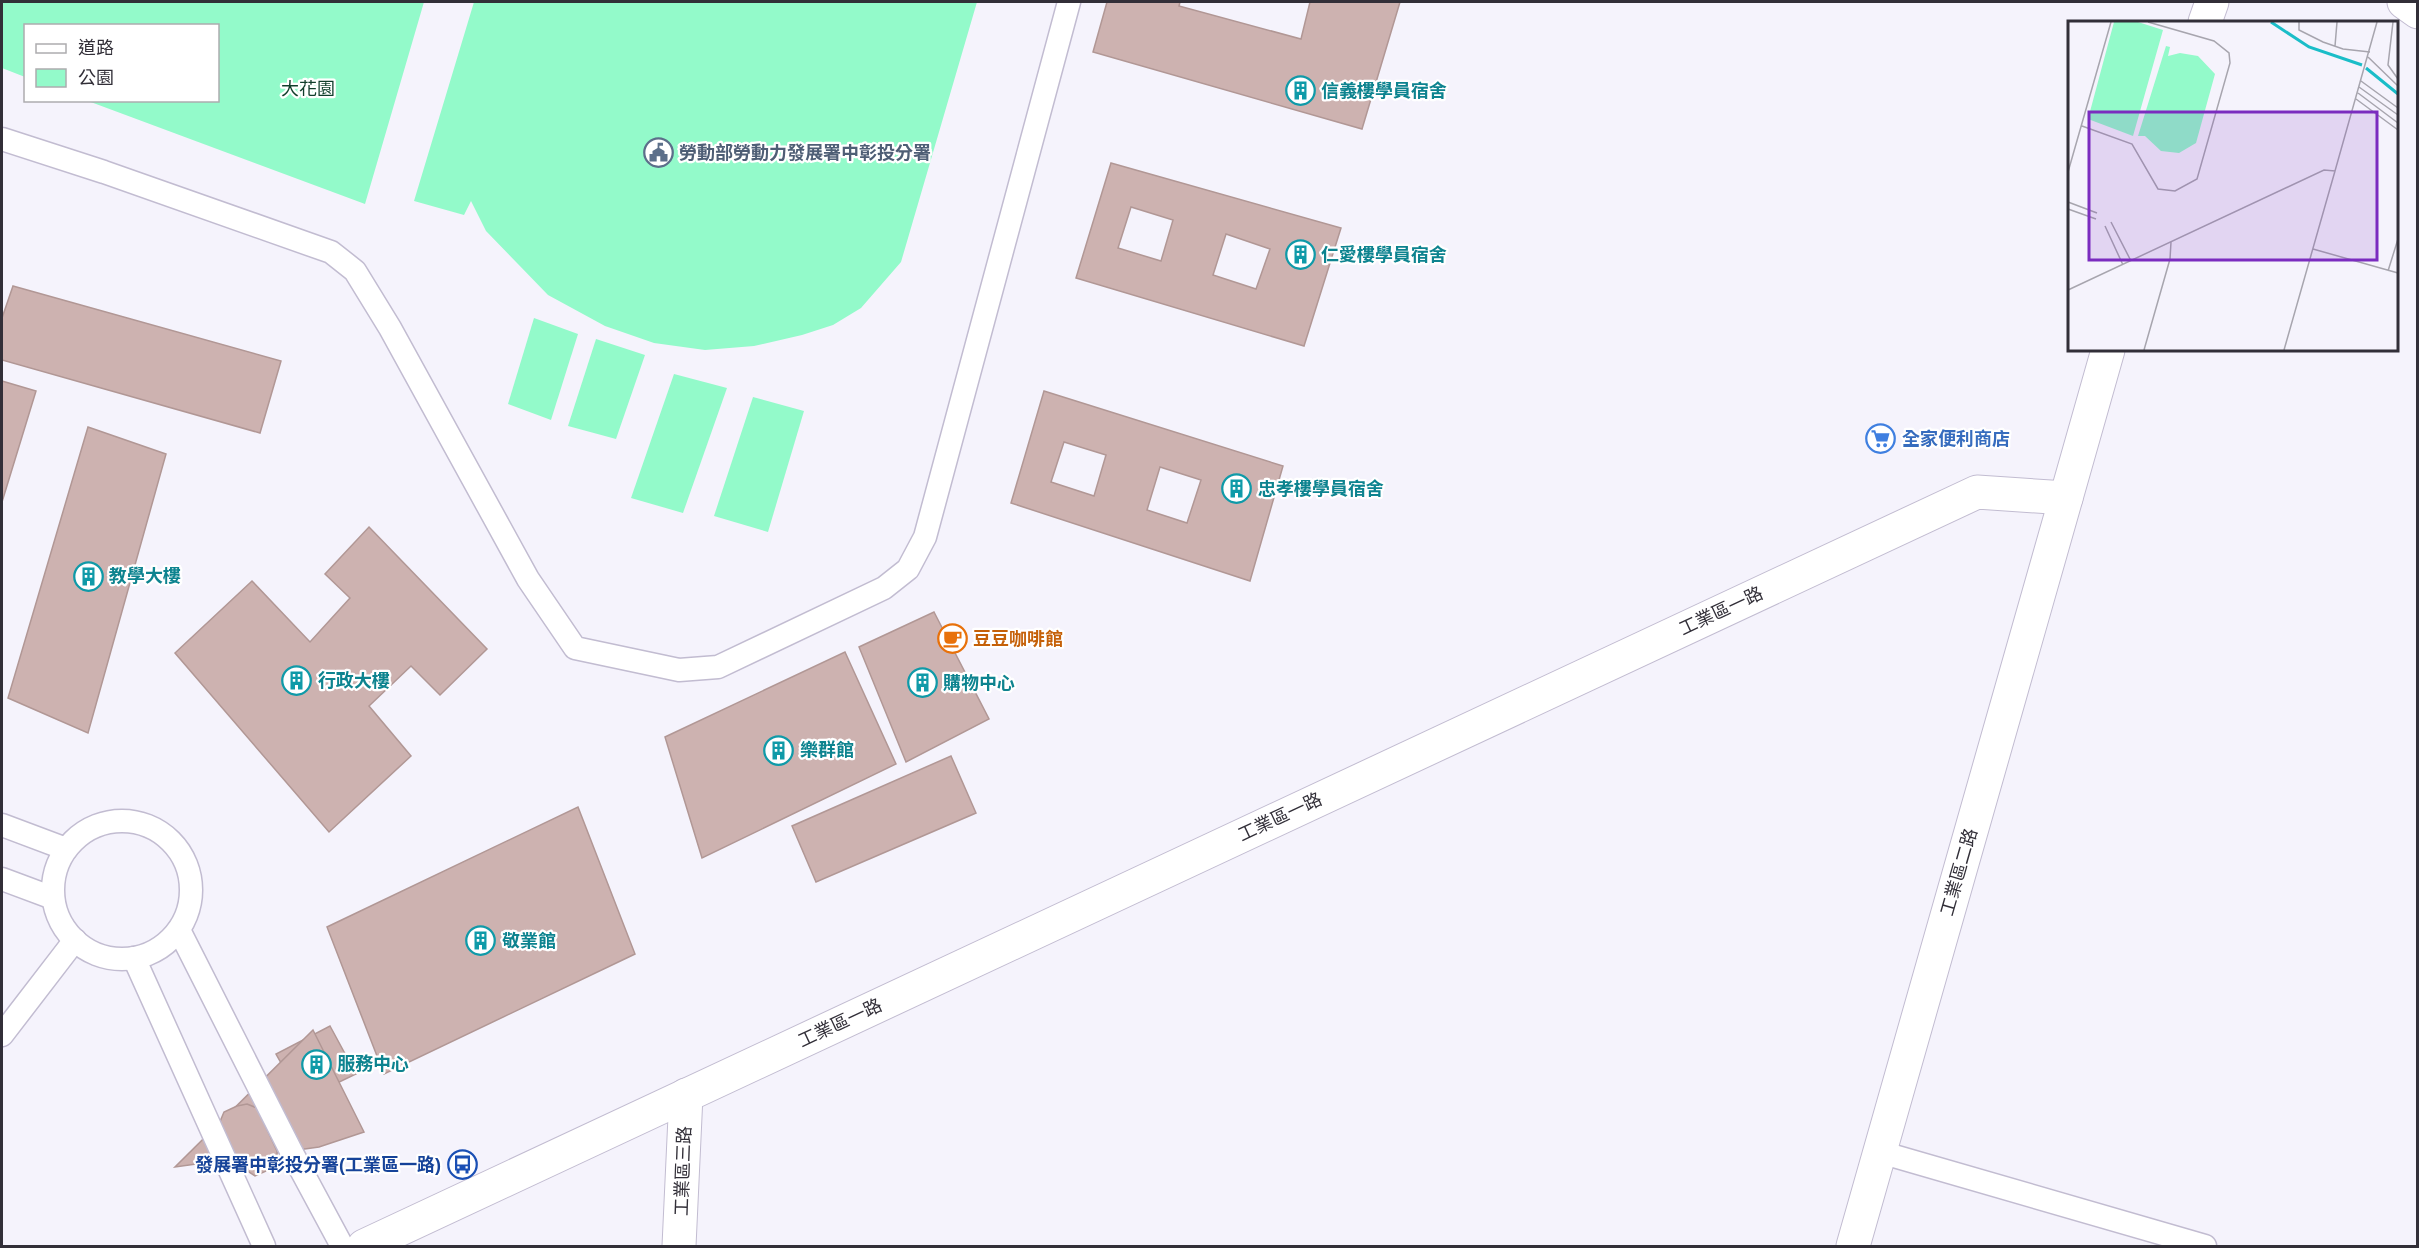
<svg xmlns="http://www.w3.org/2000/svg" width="2419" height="1248" font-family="Helvetica,'Noto Sans TC',sans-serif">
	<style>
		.green { fill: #93faca }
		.building { fill: #cdb2b0; stroke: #b19795; stroke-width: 1.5; fill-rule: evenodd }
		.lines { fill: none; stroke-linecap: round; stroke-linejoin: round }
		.lane-casing { stroke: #c2bcd1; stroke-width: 25 }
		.street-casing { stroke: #c2bcd1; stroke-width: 35 }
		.secondary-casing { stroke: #c2bcd1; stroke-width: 35 }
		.lane { stroke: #fff; stroke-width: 22 }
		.street { stroke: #fff; stroke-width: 33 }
		.secondary { stroke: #fff; stroke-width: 33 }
		.labels { text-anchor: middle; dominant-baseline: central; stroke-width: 4.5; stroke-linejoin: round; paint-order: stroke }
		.park-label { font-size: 18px; fill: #103e2b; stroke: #fff }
		.culture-label { font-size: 18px; font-weight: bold; fill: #0d838f; stroke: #fff; text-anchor: start }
		.service-label { font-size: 18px; font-weight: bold; fill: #4e5e75; stroke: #fff; text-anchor: start }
		.shop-label { font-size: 18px; font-weight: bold; fill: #366cbe; stroke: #fff; text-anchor: start }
		.street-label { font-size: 18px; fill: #322f38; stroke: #fff }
		.food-label { font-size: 18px; font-weight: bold; fill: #c56008; stroke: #fff; text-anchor: start }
		.transit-label { font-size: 18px; font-weight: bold; fill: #164399; stroke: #fff; text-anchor: end }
		.inset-river { fill: none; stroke: #1abdc8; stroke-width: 3 }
		.inset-road { fill: none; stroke: #a7a5ae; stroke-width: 1.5 }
		.view { fill: #7b2cbf; fill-opacity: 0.15; stroke: #7b2cbf; stroke-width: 3 }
		.inset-edge { fill: none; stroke: #322f38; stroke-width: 3 }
	</style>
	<rect width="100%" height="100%" fill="#f5f3fc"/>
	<!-- green -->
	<g class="green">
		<path d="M3 2H424L365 204 88 101 218 100V26H26L25 77 2 68V9Z"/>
		<path d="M474 2H977L901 262 861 308 833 325 802 335 754 346 705 350 654 343 605 326 548 295 486 231 471 201 464 215 414 201Z"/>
		<path d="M534 318 578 334 551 420 508 404Z"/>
		<path d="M596 339 645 355 616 439 568 426Z"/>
		<path d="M674 374 727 388 683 513 631 498Z"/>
		<path d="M753 397 804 411 768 532 714 516Z"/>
	</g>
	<!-- building -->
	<g class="building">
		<path d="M1107 2H1180L1179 6 1301 39 1310 2H1400L1362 129 1093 52Z"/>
		<path d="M1111 163 1341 228 1304 346 1076 278ZM1131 207 1173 220 1161 261 1118 248ZM1226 234 1270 249 1256 289 1213 275Z"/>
		<path d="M13 286 281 361 260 433 2 360V318Z"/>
		<path d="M2 381 36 391 2 502Z"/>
		<path d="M1044 391 1283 466 1250 581 1011 503ZM1064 442 1106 455 1094 496 1051 482ZM1160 467 1201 480 1187 523 1147 510Z"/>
		<path d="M88 427 166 454 88 733 8 698Z"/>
		<path d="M369 527 487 649 440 695 411 666 369 706 411 756 329 832 175 653 252 581 310 642 350 598 325 574Z"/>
		<path d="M934 612 989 719 906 762 859 647Z"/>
		<path d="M845 652 896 764 702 858 665 737Z"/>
		<path d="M951 756 976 813 816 882 792 826Z"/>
		<path d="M578 807 635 954 384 1074 327 927Z"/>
		<path d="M330 1026 356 1074 302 1100 276 1054Z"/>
		<path d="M313 1030 364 1132 319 1147 175 1167Z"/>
		<path d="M247 1104 257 1108 277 1151V1161L273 1168 255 1176 238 1165 219 1124 224 1112 237 1106Z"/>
	</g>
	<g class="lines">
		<defs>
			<g id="lane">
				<path d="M2 139 104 172 331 252 355 271 390 328 528 579 575 648 679 670 718 667 884 588 908 569 925 537 1069 2"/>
				<circle cx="122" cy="890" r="69"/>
				<path d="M2 825 66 849"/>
				<path d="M2 879 53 898"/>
				<path d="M179 930 292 1153 342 1246"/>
				<path d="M134 958 264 1246"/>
				<path d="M2 1035 75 940"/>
				<path d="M1880 1152 2205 1246"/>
			</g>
			<g id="street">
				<path d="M2404 2 2418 12"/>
				<path d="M679 1246 686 1095"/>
				<path d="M1853 1246 2066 498"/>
			</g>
			<g id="secondary">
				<path d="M2205 22 2212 2"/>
				<path d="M364 1246 1977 492 2066 498 2108 350"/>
			</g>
		</defs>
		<!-- lane casing -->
		<use href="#lane" class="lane-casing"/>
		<!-- street casing -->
		<use href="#street" class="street-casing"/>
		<!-- secondary casing -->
		<use href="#secondary" class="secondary-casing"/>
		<!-- lane -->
		<use href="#lane" class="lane"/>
		<!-- street -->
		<use href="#street" class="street"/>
		<!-- secondary -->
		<use href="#secondary" class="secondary"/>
	</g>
	<!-- icons -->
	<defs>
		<symbol id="building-ring" viewBox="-11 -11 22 22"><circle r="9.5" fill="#fff" stroke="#0f9aa8" stroke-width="1.5"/><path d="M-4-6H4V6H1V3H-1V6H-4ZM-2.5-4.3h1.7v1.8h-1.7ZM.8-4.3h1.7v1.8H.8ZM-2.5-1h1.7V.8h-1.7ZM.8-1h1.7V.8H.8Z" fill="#0f9aa8"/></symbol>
		<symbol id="civic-ring" viewBox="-11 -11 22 22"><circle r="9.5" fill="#fff" stroke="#5c6f8a" stroke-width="1.5"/><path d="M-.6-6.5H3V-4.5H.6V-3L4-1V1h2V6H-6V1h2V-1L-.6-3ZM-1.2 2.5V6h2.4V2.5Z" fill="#5c6f8a"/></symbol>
		<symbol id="supermarket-ring" viewBox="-11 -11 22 22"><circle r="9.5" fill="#fff" stroke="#3f7fe0" stroke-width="1.5"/><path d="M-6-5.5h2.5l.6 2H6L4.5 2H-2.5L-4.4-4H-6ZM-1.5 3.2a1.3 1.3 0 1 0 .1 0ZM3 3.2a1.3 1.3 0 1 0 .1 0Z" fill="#3f7fe0"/></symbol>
		<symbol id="cafe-ring" viewBox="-11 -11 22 22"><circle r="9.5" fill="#fff" stroke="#e8710a" stroke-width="1.5"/><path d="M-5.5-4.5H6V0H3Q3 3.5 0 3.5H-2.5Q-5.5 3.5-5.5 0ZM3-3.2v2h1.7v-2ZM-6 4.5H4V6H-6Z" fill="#e8710a"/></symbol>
		<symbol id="bus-ring" viewBox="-11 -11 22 22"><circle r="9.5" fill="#fff" stroke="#1a4fb4" stroke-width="1.5"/><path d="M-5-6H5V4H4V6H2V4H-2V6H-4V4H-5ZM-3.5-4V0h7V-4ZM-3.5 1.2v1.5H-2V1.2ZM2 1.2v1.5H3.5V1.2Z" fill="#1a4fb4"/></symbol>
	</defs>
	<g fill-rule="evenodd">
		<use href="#building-ring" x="1284" y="74" width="33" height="33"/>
		<use href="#civic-ring" x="642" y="136" width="33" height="33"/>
		<use href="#building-ring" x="1284" y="238" width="33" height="33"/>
		<use href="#supermarket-ring" x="1864" y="422" width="33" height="33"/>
		<use href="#building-ring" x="1220" y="472" width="33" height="33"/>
		<use href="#building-ring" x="72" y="560" width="33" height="33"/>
		<use href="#cafe-ring" x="936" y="622" width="33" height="33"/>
		<use href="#building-ring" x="280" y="664" width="33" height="33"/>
		<use href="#building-ring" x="906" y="666" width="33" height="33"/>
		<use href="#building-ring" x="762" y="734" width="33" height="33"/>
		<use href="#building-ring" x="464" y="924" width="33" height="33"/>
		<use href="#building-ring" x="300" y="1048" width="33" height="33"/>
		<use href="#bus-ring" x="446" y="1148" width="33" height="33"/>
	</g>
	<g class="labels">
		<!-- park labels -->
		<g class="park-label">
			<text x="308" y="89">大花園</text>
		</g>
		<!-- culture labels -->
		<g class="culture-label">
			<text x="1321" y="91">信義樓學員宿舍</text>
			<text x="1321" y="255">仁愛樓學員宿舍</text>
			<text x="1258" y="489">忠孝樓學員宿舍</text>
			<text x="109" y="576">教學大樓</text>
			<text x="318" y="681">行政大樓</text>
			<text x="943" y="683">購物中心</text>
			<text x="800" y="750">樂群館</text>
			<text x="502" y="941">敬業館</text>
			<text x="337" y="1064">服務中心</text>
		</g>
		<!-- service labels -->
		<g class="service-label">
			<text x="679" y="153">勞動部勞動力發展署中彰投分署</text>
		</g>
		<!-- shop labels -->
		<g class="shop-label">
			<text x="1902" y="439">全家便利商店</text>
		</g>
		<!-- street labels -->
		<g class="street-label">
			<text transform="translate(1721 611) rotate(-25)">工業區一路</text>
			<text transform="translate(1280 817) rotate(-25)">工業區一路</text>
			<text transform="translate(1959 872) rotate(-74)">工業區二路</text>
			<text transform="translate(840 1023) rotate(-25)">工業區一路</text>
			<text transform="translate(683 1171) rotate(-88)">工業區三路</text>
		</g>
		<!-- food labels -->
		<g class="food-label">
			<text x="973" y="639">豆豆咖啡館</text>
		</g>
		<!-- transit labels -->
		<g class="transit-label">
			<text x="441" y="1165">發展署中彰投分署(工業區一路)</text>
		</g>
	</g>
	<!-- overview -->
	<g transform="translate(2068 21)">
		<rect width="330" height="330" fill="#f5f3fc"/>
		<path d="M46 1H70L95 9 65 115 20 98ZM98 25 102 26 100 35 112 32 130 35 147 53 128 122 111 132 93 130 77 115H70Z" fill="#93faca"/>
		<path class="inset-river" d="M203 1 241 26 294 44M298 47 330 73"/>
		<path class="inset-road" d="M231 1V9L255 21 275 28 302 31M325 1 320 44 330 58M267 25 269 1M300 36 330 65M293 60 330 87M291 66 330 94M290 72 330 102M288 78 330 109M14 105 64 123 90 168 107 170 129 158 162 42 161 32 146 20 80 1M0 151 43 1M0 181 29 192M0 188 28 198M43 201 63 240M37 205 55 244M245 228 330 252M320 250 330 218M0 269 256 149 267 150 309 1M76 329 102 238 103 221M216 329 267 150"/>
		<path class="view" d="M21 91H309V239H21Z"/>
		<rect width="330" height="330" class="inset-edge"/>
	</g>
	<!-- border -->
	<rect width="2419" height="1248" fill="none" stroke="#322f38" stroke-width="6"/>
	<!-- legend -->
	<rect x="24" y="24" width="195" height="78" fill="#ffffff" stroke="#adacaf" stroke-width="1.5"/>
	<rect x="36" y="44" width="30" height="9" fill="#ffffff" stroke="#adacaf" stroke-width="1.5"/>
	<text x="78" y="54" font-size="18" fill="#322f38">道路</text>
	<rect x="36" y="69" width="30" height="18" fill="#93faca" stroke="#adacaf" stroke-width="1.5"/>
	<text x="78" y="84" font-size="18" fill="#322f38">公園</text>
</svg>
